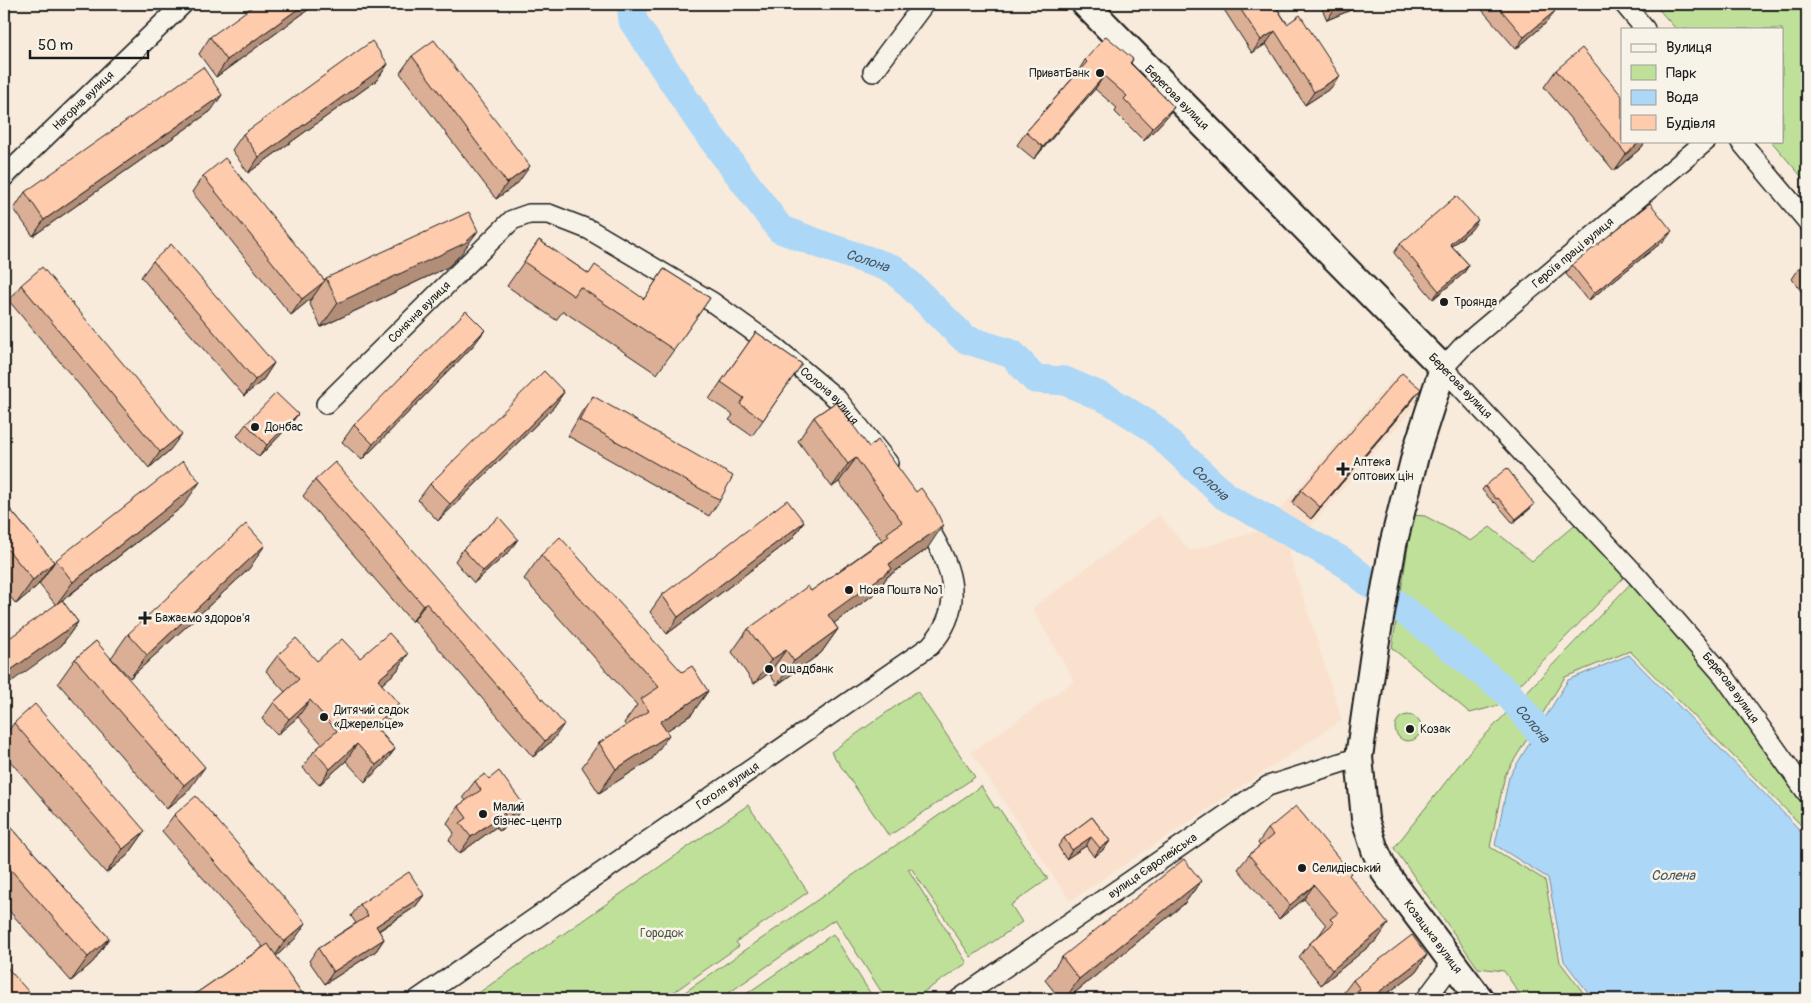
<svg xmlns="http://www.w3.org/2000/svg" width="1811" height="1003" font-family="Pangolin,sans-serif">
	<style>
		.built { fill: #fae1ce }
		.green { fill: #bfe098; stroke: #6e7e5a }
		.water { fill: #acd7f7; stroke: #728c9f }
		.lines { fill: none; stroke-linecap: round; stroke-linejoin: round }
		.river { stroke: #acd7f7; stroke-width: 29 }
		.minor-casing { stroke: #1c1c1c; stroke-width: 22 }
		.secondary-casing { stroke: #1c1c1c; stroke-width: 30 }
		.minor { stroke: #f7f3e8; stroke-width: 19 }
		.secondary { stroke: #f7f3e8; stroke-width: 26 }
		.wall { fill: #daaf95; stroke: #1c1c1c }
		.shaded-wall { fill: #b28e79; stroke: #1c1c1c }
		.building { fill: #fecbad; stroke: #1c1c1c }
		.poi-dot { fill: #1c1c1c; stroke: #f7f3e8; stroke-width: 2 }
		.labels { text-anchor: middle; dominant-baseline: central; stroke-width: 5; stroke-linejoin: round; paint-order: stroke }
		.poi-label { font-size: 12px; fill: #1c1c1c; stroke: #f7f3e8; text-anchor: start }
		.street-label { font-size: 12px; fill: #1c1c1c; stroke: #f7f3e8 }
		.park-label { font-size: 12px; fill: #4d5741; stroke: #f7f3e8 }
		.water-label { font-size: 14px; font-style: italic; fill: #47545e; stroke: #f7f3e8 }
	</style>
	<rect width="100%" height="100%" fill="#f8ebdc"/>
	<filter id="ink" filterUnits="userSpaceOnUse"><feTurbulence type="fractalNoise" baseFrequency=".02" numOctaves="2"/><feDisplacementMap in="SourceGraphic" scale="10" xChannelSelector="R" yChannelSelector="G"/><feConvolveMatrix kernelMatrix="1 2 1 2 8 2 1 2 1" color-interpolation-filters="sRGB"/></filter>
	<g filter="url(#ink)">
		<!-- built -->
		<path class="built" d="M1393 378 1419 401 1289 552 1342 720 1070 901 971 752 1074 681 1032 608 1159 515 1190 551 1262 530Z"/>
		<!-- green -->
		<g class="green">
			<path d="M1654 4H1807V183L1771 141H1782V29H1676Z"/>
			<path d="M1413 515 1425 516 1471 541 1490 527 1532 561 1579 521 1625 576 1500 705 1470 713 1392 648Z"/>
			<path d="M1635 579 1684 636 1807 801V835L1802 826 1630 651 1565 677 1505 775 1490 847 1545 880 1560 962 1588 999H1523L1504 971 1478 968 1394 848 1470 751Z"/>
			<path d="M917 691 975 777 889 836 831 752Z"/>
			<circle cx="1408" cy="728" r="13"/>
			<path d="M981 786 995 808 998 807 1048 879 1011 905 1022 922 971 957 911 868 908 869 967 963 913 999H886L835 919 720 999H675Z"/>
			<path d="M748 805 808 892 736 942 739 946 664 999H470Z"/>
			<path d="M833 934 874 999H739Z"/>
		</g>
		<!-- water -->
		<path class="water" d="M1629 655 1798 828 1807 843V999H1593L1564 961 1548 878 1495 845 1509 777 1568 680Z"/>
		<g class="lines">
			<!-- river -->
			<path class="river" id="s1" d="M631 4 633 21 702 125 780 229 828 247 894 269 965 339 1012 354 1035 379 1065 381 1109 400 1152 427 1225 496 1342 561 1506 691 1563 760"/>
			<defs>
				<g id="minor">
					<path d="M1624 4 1645 29"/>
					<path d="M873 72 924 4"/>
					<path id="s2" d="M1706 141 1464 345 1443 368 1637 576 1724 676 1807 793"/>
					<path d="M1740 141 1807 221"/>
					<path id="s3" d="M4 177 183 4"/>
					<path id="s4" d="M326 404 512 220 529 214H549L590 230 712 302 775 347 837 399 888 463"/>
					<path id="s5" d="M418 999 930 646C970 603 949 559 921 516"/>
					<path id="s6" d="M959 999 1268 786 1359 757"/>
					<path d="M1426 999 1453 963"/>
				</g>
				<g id="secondary">
					<path id="s7" d="M1085 4 1443 368 1416 452 1393 545 1375 646 1359 757 1365 819 1375 850 1386 874 1480 999"/>
				</g>
			</defs>
			<!-- minor casing -->
			<use href="#minor" class="minor-casing"/>
			<!-- secondary casing -->
			<use href="#secondary" class="secondary-casing"/>
			<!-- minor -->
			<use href="#minor" class="minor"/>
			<!-- secondary -->
			<use href="#secondary" class="secondary"/>
		</g>
		<!-- wall -->
		<g class="wall">
			<path d="M316 4 216 77 199 54 210 37Z"/>
			<path d="M1208 4H1274L1331 88 1305 105 1266 44 1252 53 1221 5Z"/>
			<path d="M1320 4H1365L1327 20Z"/>
			<path d="M1477 4H1549L1546 23 1516 49Z"/>
			<path d="M412 56 518 183 496 199 400 73Z"/>
			<path d="M1133 59 1131 63 1174 107 1165 119 1144 141 1115 112 1117 108 1095 89 1034 159 1017 145 1026 132 1077 73 1085 60Z"/>
			<path d="M388 64 377 80 248 173 232 150 243 134Z"/>
			<path d="M1556 70 1622 141H1646L1641 148 1614 171 1544 87Z"/>
			<path d="M211 111 33 236 14 209 25 192Z"/>
			<path d="M203 176 325 280 326 278 461 254 448 267 321 327 309 302 313 297 291 315 192 192Z"/>
			<path d="M1472 229 1452 246 1469 265 1463 274 1433 299 1394 253 1400 244Z"/>
			<path d="M1666 239 1588 301 1566 274 1572 265Z"/>
			<path d="M539 240 589 274 644 299 664 269 710 298 657 374 563 311 556 320 507 286Z"/>
			<path d="M1807 260V299L1792 279 1802 264Z"/>
			<path d="M153 261 274 363 263 380 244 396 141 277Z"/>
			<path d="M21 285 170 450 149 468 9 301Z"/>
			<path d="M485 330 473 346 362 460 342 442 354 425Z"/>
			<path d="M756 332 802 364 752 436 729 420 733 415 709 399Z"/>
			<path d="M564 392 553 408 438 521 418 500 430 484Z"/>
			<path d="M593 396 720 500 709 516 568 436 581 413Z"/>
			<path d="M1412 401 1311 519 1292 503 1301 490Z"/>
			<path d="M836 402 927 549 887 577 876 593 834 623 838 629 821 653 777 685 769 673 754 684 732 652 748 629 811 591 882 540 839 482 832 487 798 441 814 417Z"/>
			<path d="M298 414 289 426 259 457 237 436 246 424Z"/>
			<path d="M315 480 553 740 533 757 414 620 412 622 303 496Z"/>
			<path d="M1485 486 1531 508 1513 523 1495 502 1494 503 1482 490Z"/>
			<path d="M4 502 54 562 37 586 16 604 4 589Z"/>
			<path d="M183 506 62 601 78 622 61 646 56 605 39 584 56 560Z"/>
			<path d="M804 522 792 539 667 634 650 612 662 595Z"/>
			<path d="M463 549 510 551 474 583 455 561Z"/>
			<path d="M541 555 682 672 708 691 691 715 666 731 652 759 599 793 582 767 599 743 626 726 624 723 637 705 524 579Z"/>
			<path d="M249 569 130 678 111 658 128 634Z"/>
			<path d="M96 641 188 791 167 809 58 683 75 659Z"/>
			<path d="M408 654 397 671 382 684 388 720 378 729 395 749 383 765 365 782 346 761 319 785 303 768 314 751 322 744 298 717 277 735 262 719 274 702 285 692 266 671 278 655 317 661 360 658Z"/>
			<path d="M14 723 145 831 128 855 106 873 4 754V737Z"/>
			<path d="M489 779 524 805 512 822 499 831 496 827 459 854 449 840 454 833 447 823 458 806 466 801 463 797 475 781Z"/>
			<path d="M174 815 295 939 276 956 306 999H191L195 994 263 947 162 831Z"/>
			<path d="M1092 817 1110 841 1104 849 1094 857 1086 846 1066 859 1058 846 1064 838Z"/>
			<path d="M4 819 109 938 93 962 71 981 4 905Z"/>
			<path d="M1268 829 1349 876 1378 939 1321 985 1299 957 1310 943 1320 934 1326 925 1304 899 1279 919 1238 869 1249 855 1260 846 1258 843Z"/>
			<path d="M1201 881 1184 904 1067 999H1060L1045 980 1062 957Z"/>
			<path d="M424 895 415 907 379 931 384 939 376 951 325 984 309 961 318 948 356 923 351 916 360 904Z"/>
			<path d="M1427 955 1416 972 1380 999H1344L1341 996 1353 980Z"/>
		</g>
		<!-- shaded-wall -->
		<g class="shaded-wall">
			<path d="M305 4H316L216 77 227 60Z"/>
			<path d="M1338 4H1365L1327 20Z"/>
			<path d="M1555 11 1546 23 1516 49 1524 37Z"/>
			<path d="M1275 31 1266 44 1252 53 1261 40Z"/>
			<path d="M388 64 377 80 248 173 259 157Z"/>
			<path d="M1104 76 1095 89 1034 159 1043 147Z"/>
			<path d="M1340 76 1331 88 1305 105 1314 92Z"/>
			<path d="M222 95 211 111 33 236 44 220Z"/>
			<path d="M1174 107 1165 119 1144 141 1152 128Z"/>
			<path d="M1641 141H1646L1641 148 1614 171 1626 154Z"/>
			<path d="M530 166 518 183 496 199 507 183Z"/>
			<path d="M1478 220 1472 229 1444 252 1450 244Z"/>
			<path d="M478 231 461 254 448 267 321 327 338 303Z"/>
			<path d="M1672 231 1666 239 1588 301 1594 293Z"/>
			<path d="M1469 265 1463 274 1433 299 1439 291Z"/>
			<path d="M324 281 313 297 291 315 302 299Z"/>
			<path d="M485 330 473 346 362 460 373 444Z"/>
			<path d="M274 363 263 380 244 396 255 380Z"/>
			<path d="M1421 389 1412 401 1311 519 1320 507Z"/>
			<path d="M564 392 553 408 438 521 450 504Z"/>
			<path d="M298 414 289 426 259 457 267 445Z"/>
			<path d="M182 434 170 450 149 468 160 452Z"/>
			<path d="M856 458 839 482 832 487 848 464Z"/>
			<path d="M200 482 183 506 56 605 73 582Z"/>
			<path d="M1534 504 1531 508 1513 523 1516 519Z"/>
			<path d="M804 522 792 539 667 634 678 617Z"/>
			<path d="M943 525 927 549 887 577 876 593 812 639 828 615 889 564Z"/>
			<path d="M518 539 510 551 474 583 483 571Z"/>
			<path d="M265 545 249 569 130 678 147 655Z"/>
			<path d="M54 562 37 586 16 604 33 580Z"/>
			<path d="M426 603 414 620 412 622 423 605Z"/>
			<path d="M78 622 61 646 4 687V675Z"/>
			<path d="M838 629 821 653 777 685 794 661Z"/>
			<path d="M786 650 769 673 754 684 771 660Z"/>
			<path d="M408 654 397 671 367 697 378 680Z"/>
			<path d="M708 691 691 715 643 746 660 722Z"/>
			<path d="M310 700 298 717 277 735 289 719Z"/>
			<path d="M399 704 388 720 363 742 374 726Z"/>
			<path d="M564 724 553 740 533 757 545 741Z"/>
			<path d="M669 735 652 759 599 793 616 769Z"/>
			<path d="M357 744 346 761 319 785 330 769Z"/>
			<path d="M395 749 383 765 365 782 376 765Z"/>
			<path d="M205 767 188 791 167 809 184 785Z"/>
			<path d="M524 805 512 822 499 831 511 815Z"/>
			<path d="M508 810 496 827 459 854 471 837Z"/>
			<path d="M145 831 128 855 106 873 123 849Z"/>
			<path d="M1091 837 1086 846 1066 859 1072 850Z"/>
			<path d="M1110 841 1104 849 1094 857 1100 848Z"/>
			<path d="M1201 881 1184 904 1067 999H1065L1079 979Z"/>
			<path d="M1314 885 1304 899 1279 919 1290 905Z"/>
			<path d="M424 895 415 907 367 938 376 926Z"/>
			<path d="M306 923 295 939 273 959 284 942Z"/>
			<path d="M1388 924 1378 939 1321 985 1332 970Z"/>
			<path d="M109 938 93 962 71 981 88 957Z"/>
			<path d="M384 939 376 951 325 984 333 972Z"/>
			<path d="M1427 955 1416 972 1380 999H1370Z"/>
		</g>
		<!-- building -->
		<g class="building">
			<path d="M256 4H305L227 60 210 37Z"/>
			<path d="M1237 4H1274L1287 24 1300 15 1340 76 1314 92 1275 31 1261 40Z"/>
			<path d="M1496 4H1549L1555 11 1524 37Z"/>
			<path d="M1106 36 1133 59 1130 63 1174 107 1152 128 1124 99 1127 96 1104 76 1043 147 1026 132 1087 62 1085 60Z"/>
			<path d="M434 40 530 166 507 183 412 56Z"/>
			<path d="M372 41 388 64 259 157 243 134Z"/>
			<path d="M1582 48 1622 96V141H1641L1626 154 1556 70Z"/>
			<path d="M203 67 222 95 44 220 25 192Z"/>
			<path d="M225 158 325 281 302 299 203 176Z"/>
			<path d="M1456 196 1478 220 1450 244 1469 265 1439 291 1400 244Z"/>
			<path d="M1650 203 1672 231 1594 293 1572 265Z"/>
			<path d="M469 212 478 231 465 243 338 303 326 278Z"/>
			<path d="M539 240 589 274 595 265 644 299 664 269 710 298 674 350 580 287 574 296 524 262Z"/>
			<path d="M171 244 274 363 255 380 153 261Z"/>
			<path d="M1807 260V271L1802 264Z"/>
			<path d="M42 267 182 434 160 452 21 285Z"/>
			<path d="M466 311 485 330 373 444 354 425Z"/>
			<path d="M756 332 802 364 763 420 740 404 744 398 721 382Z"/>
			<path d="M544 371 564 392 450 504 430 484Z"/>
			<path d="M1402 373 1421 389 1320 507 1301 490Z"/>
			<path d="M276 393 298 414 267 445 246 424Z"/>
			<path d="M593 396 733 476 720 500 579 420Z"/>
			<path d="M836 402 869 447 878 440 916 492 921 488 935 508 943 525 889 564 892 569 828 615 838 629 794 661 786 650 771 660 748 629 808 586 811 591 889 536 887 533 902 522 856 458 848 464 814 417Z"/>
			<path d="M183 461 200 482 73 582 56 560Z"/>
			<path d="M335 462 564 724 545 741 426 603 423 605 315 480Z"/>
			<path d="M1507 468 1534 504 1516 519 1498 498 1496 499 1485 486Z"/>
			<path d="M787 500 804 522 678 617 662 595Z"/>
			<path d="M4 502 54 562 33 580 4 545Z"/>
			<path d="M499 517 518 539 483 571 463 549Z"/>
			<path d="M246 524 265 545 147 655 128 634Z"/>
			<path d="M560 537 682 672 692 666 708 691 660 722 669 735 616 769 599 743 649 711 641 699 659 687 541 555Z"/>
			<path d="M62 600 78 622 4 675V642Z"/>
			<path d="M389 633 408 654 378 680 399 704 374 726 395 749 376 765 357 744 330 769 314 751 337 731 310 700 289 719 274 702 299 679 278 655 296 638 317 661 342 639 360 658Z"/>
			<path d="M96 641 205 767 184 785 75 659Z"/>
			<path d="M35 704 145 831 123 849 14 723Z"/>
			<path d="M499 771 524 805 511 815 508 810 471 837 460 823 467 818 458 806 481 790 475 781 485 774 489 779Z"/>
			<path d="M196 796 306 923 284 942 174 815Z"/>
			<path d="M1296 806 1351 873 1349 875 1388 924 1332 970 1310 943 1334 923 1330 919 1338 913 1314 885 1290 905 1249 855 1273 835 1268 829Z"/>
			<path d="M1092 817 1110 841 1100 848 1091 837 1072 850 1064 838Z"/>
			<path d="M4 819 109 938 88 957 4 862Z"/>
			<path d="M1184 859 1201 881 1079 979 1062 957Z"/>
			<path d="M409 872 424 895 376 926 384 939 333 972 318 948 368 916 360 904Z"/>
			<path d="M1412 935 1427 955 1370 999H1347L1360 989 1353 980Z"/>
			<path d="M268 944 306 999H198L195 994Z"/>
			<path d="M4 964 35 999H4Z"/>
			<path d="M1029 992 1034 999H1019Z"/>
			<path d="M1471 995 1475 999H1466Z"/>
		</g>
	</g>
	<!-- markers -->
	<g class="poi-dot">
		<circle cx="1100" cy="73" r="5"/>
		<circle cx="1444" cy="302" r="5"/>
		<circle cx="255" cy="427" r="5"/>
		<path d="M1340.5 461.5h5v5h5v5h-5v5h-5v-5h-5v-5h5z"/>
		<circle cx="849" cy="590" r="5"/>
		<path d="M142.5 610.5h5v5h5v5h-5v5h-5v-5h-5v-5h5z"/>
		<circle cx="769" cy="669" r="5"/>
		<circle cx="324" cy="717" r="5"/>
		<circle cx="1410" cy="729" r="5"/>
		<circle cx="483" cy="814" r="5"/>
		<circle cx="1302" cy="868" r="5"/>
	</g>
	<g class="labels">
		<!-- poi labels -->
		<g class="poi-label">
			<text x="1090" y="73" text-anchor="end">ПриватБанк</text>
			<text x="1454" y="302">Троянда</text>
			<text x="265" y="427">Донбас</text>
			<text x="1353" y="462">Аптека<tspan x="1353" dy="14">оптових цін</tspan></text>
			<text x="859" y="590">Нова Пошта №1</text>
			<text x="155" y="618">Бажаємо здоров'я</text>
			<text x="779" y="669">Ощадбанк</text>
			<text x="334" y="710">Дитячий садок<tspan x="334" dy="14">«Джерельце»</tspan></text>
			<text x="1420" y="729">Козак</text>
			<text x="493" y="807">Малий<tspan x="493" dy="14">бізнес-центр</tspan></text>
			<text x="1312" y="868">Селидівський</text>
		</g>
		<!-- street labels -->
		<g class="street-label">
			<text stroke="none"><textPath href="#s7" startOffset="131">Берегова вулиця</textPath></text>
			<text stroke="none"><textPath href="#s3" startOffset="110">Нагорна вулиця</textPath></text>
			<text transform="translate(1573 253) rotate(-40)">Героїв праці вулиця</text>
			<text stroke="none"><textPath href="#s4" startOffset="131">Сонячна вулиця</textPath></text>
			<text transform="translate(1460 386) rotate(46)">Берегова вулиця</text>
			<text stroke="none"><textPath href="#s4" startOffset="636">Солона вулиця</textPath></text>
			<text stroke="none"><textPath href="#s2" startOffset="778">Берегова вулиця</textPath></text>
			<text stroke="none"><textPath href="#s5" startOffset="376">Гоголя вулиця</textPath></text>
			<text stroke="none"><textPath href="#s6" startOffset="235">вулиця Європейська</textPath></text>
			<text stroke="none"><textPath href="#s7" startOffset="1109">Козацька вулиця</textPath></text>
		</g>
		<!-- park labels -->
		<g class="park-label">
			<text x="662" y="933">Городок</text>
		</g>
		<!-- water labels -->
		<g class="water-label">
			<text stroke="none"><textPath href="#s1" startOffset="365">Солона</textPath></text>
			<text stroke="none"><textPath href="#s1" startOffset="785">Солона</textPath></text>
			<text stroke="none"><textPath href="#s1" startOffset="1190">Солона</textPath></text>
			<text x="1673" y="875">Солена</text>
		</g>
	</g>
	<!-- margin -->
	<rect width="1811" height="1003" fill="none" stroke="#f7f3e8" stroke-width="20"/>
	<rect x="10" y="10" width="1791" height="983" fill="none" stroke="#1c1c1c" stroke-width="2" filter="url(#ink)"/>
	<!-- legend -->
	<rect x="1621" y="28" width="162" height="115" fill="#f7f3e8" stroke="#9f9d96"/>
	<rect x="1631" y="44" width="25" height="8" fill="#f7f3e8" stroke="#9f9d96"/>
	<text x="1666" y="52" font-size="15" fill="#1c1c1c">Вулиця</text>
	<rect x="1631" y="65" width="25" height="15" fill="#bfe098" stroke="#9f9d96"/>
	<text x="1666" y="78" font-size="15" fill="#1c1c1c">Парк</text>
	<rect x="1631" y="90" width="25" height="15" fill="#acd7f7" stroke="#9f9d96"/>
	<text x="1666" y="102" font-size="15" fill="#1c1c1c">Вода</text>
	<rect x="1631" y="115" width="25" height="15" fill="#fecbad" stroke="#9f9d96"/>
	<text x="1666" y="128" font-size="15" fill="#1c1c1c">Будівля</text>
	<!-- scale -->
	<path d="M30 50v8h118v-8" fill="none" stroke="#1c1c1c" stroke-width="2.5"/>
	<text x="38" y="50" font-size="15" fill="#1c1c1c" stroke="#f7f3e8" stroke-width="4" paint-order="stroke">50 m</text>
</svg>
